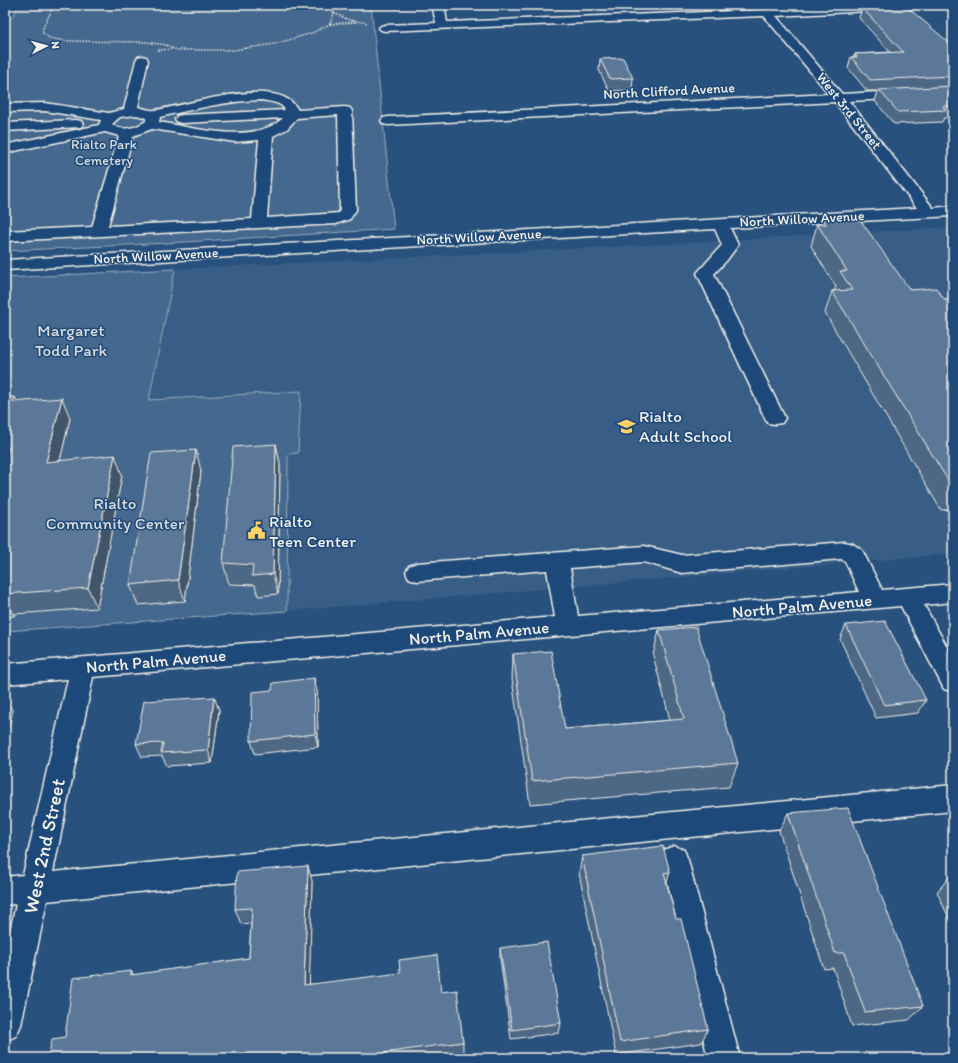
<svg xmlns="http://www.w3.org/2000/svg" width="958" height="1063" font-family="Itim,sans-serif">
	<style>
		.built { fill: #375d86 }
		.green { fill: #45688e; stroke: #9cacbb }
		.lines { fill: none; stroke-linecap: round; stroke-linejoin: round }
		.minor-casing { stroke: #f4f1e8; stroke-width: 3 }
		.path { stroke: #f4f1e8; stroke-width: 1.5; stroke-dasharray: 1.5 1.5; stroke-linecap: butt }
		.minor { fill: #1f4a7a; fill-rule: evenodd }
		.wall { fill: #4e6784; stroke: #f4f1e8 }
		.shaded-wall { fill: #40546b; stroke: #f4f1e8 }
		.building { fill: #5b7899; stroke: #f4f1e8 }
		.labels { text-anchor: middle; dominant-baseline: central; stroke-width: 3; stroke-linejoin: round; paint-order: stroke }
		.far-street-label { font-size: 14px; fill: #f4f1e8; stroke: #1f4a7a }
		.far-park-label { font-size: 14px; fill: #dadcda; stroke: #1f4a7a }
		.park-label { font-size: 17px; fill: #dadcda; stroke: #1f4a7a }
		.poi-label { font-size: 17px; fill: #f4f1e8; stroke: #1f4a7a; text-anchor: start }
		.street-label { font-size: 17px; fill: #f4f1e8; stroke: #1f4a7a }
		.near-street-label { font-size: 20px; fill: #f4f1e8; stroke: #1f4a7a }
	</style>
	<rect width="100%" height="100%" fill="#28517e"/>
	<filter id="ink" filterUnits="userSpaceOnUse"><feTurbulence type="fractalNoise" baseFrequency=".025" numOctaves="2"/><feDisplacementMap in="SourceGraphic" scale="8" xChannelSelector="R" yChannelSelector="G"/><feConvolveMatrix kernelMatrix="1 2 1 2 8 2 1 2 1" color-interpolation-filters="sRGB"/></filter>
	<g filter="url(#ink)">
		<!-- built -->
		<path class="built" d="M953 227V554L287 611 288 453H298L300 391 149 400 175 269 664 244Z"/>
		<!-- green -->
		<g class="green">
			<path d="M19 5H371L394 229 168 243 5 251V29Z"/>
			<path d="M175 269 149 400 301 391 298 453 288 454 287 611 5 631V278Z"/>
		</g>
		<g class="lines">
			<defs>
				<g id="minor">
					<path d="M432 5H444L447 22 759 10 755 5H767L770 9 855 5H932L926 8 776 16 842 94 953 88V96L849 101 933 208 953 206V216L730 228 738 245 727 260 714 274 785 418 782 423 775 424 768 423 765 418 697 273 722 245 715 229 5 270V260L917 208 835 102 388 125 383 124 381 121 383 118 388 117 829 94 764 16 385 31 381 30 379 28 381 26 385 25 436 23Z"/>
					<path d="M142 56 146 57 148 60 138 107C143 108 150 111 155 110 186 106 280 73 298 110L345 107 350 108 352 111 356 210 350 219 336 224 5 241V231L92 227 119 136 105 132 5 153V145L99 125 101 120 45 111 5 112V104L45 103 109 113 124 109 136 60 138 57ZM262 100C270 102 281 102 285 110L182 115 177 116 175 119 177 122 182 123 283 118C253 145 196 128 159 122L160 117C194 109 227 101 262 100ZM137 115 146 118V121C136 128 121 132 112 124L120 117ZM338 115 340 210 339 213 267 218 273 136 287 129 297 118ZM152 129 235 142 259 140 252 219 108 226 133 136Z"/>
					<path d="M76 120 81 121 83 124 81 127 5 131V123Z"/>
					<path d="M919 297 953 301V311L913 306 910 302 913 298Z"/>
					<path d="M845 542 853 544 862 550 882 590 953 584V602L924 605 953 658V692L944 689 901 606 93 677 53 872 953 785V811L47 901 21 1025 16 1036 5 1041V954L16 904 5 905V877L23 875 68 679 5 684V664L555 617 547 570 417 581 409 578 406 572 409 566 417 563 644 546 682 555ZM841 559 845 561 859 592 578 616 570 568 644 562 682 573Z"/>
					<path d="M674 846 684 850 688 860 740 1058H708L660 860 664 850Z"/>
				</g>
			</defs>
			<!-- minor casing -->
			<use href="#minor" class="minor-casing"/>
			<!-- path -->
			<g class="path">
				<path d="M54 5 43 28V33L49 38 66 41 146 42 166 45 177 50H233L275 44 312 33 330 24 334 13 328 5"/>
				<path d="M334 13 349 20 368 23"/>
				<path d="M330 24 357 22"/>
				<path d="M158 50 173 49"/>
			</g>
			<!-- minor -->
			<use href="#minor" class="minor"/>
		</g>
		<!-- wall -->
		<g class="wall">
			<path d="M862 8 953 46V117L944 118 942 122 894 124 875 101 878 91H867L848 68 851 57H854L855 54 890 52 859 18Z"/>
			<path d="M600 59 633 78 632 90 609 91 599 70Z"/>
			<path d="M823 219 910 290 953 311V509L941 510 825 313 832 291H834L836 287 811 246 817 224H821Z"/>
			<path d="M5 397 70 418 60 460 122 475 97 608 14 614V616L5 617Z"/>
			<path d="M276 444 280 464 278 594 258 596 255 585 229 584 223 563Z"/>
			<path d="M201 471 185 601 138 605 130 585Z"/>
			<path d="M846 625 926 700 918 713 876 718 840 639Z"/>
			<path d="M659 630 738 763 729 787 530 804 512 679 513 654 565 729 670 720 653 655Z"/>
			<path d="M272 690 317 691 318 747 255 754 251 741Z"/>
			<path d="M214 697 219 710 212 763 167 766 162 756 142 757 136 744Z"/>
			<path d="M788 813 923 1006 909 1020 852 1026 833 968 824 969 779 831Z"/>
			<path d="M582 856 670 872 667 882 676 919 708 1029 701 1043 616 1055 579 873Z"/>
			<path d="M951 875H953V927L937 892Z"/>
			<path d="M312 881 309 984 441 992 463 1042V1054L434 1058H48L65 1037 134 975 249 958 251 923 241 924 235 909Z"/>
			<path d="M500 948 561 1023 559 1033 511 1039 500 958Z"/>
		</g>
		<!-- shaded-wall -->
		<g class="shaded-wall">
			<path d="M15 397 24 417 13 402Z"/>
			<path d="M62 398 70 418 55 482 46 462Z"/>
			<path d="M276 444 280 464 278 594 273 574Z"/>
			<path d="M196 450 201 471 185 601 178 580Z"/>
			<path d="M115 455 122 475 97 608 88 588Z"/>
			<path d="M5 598 14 614V616L5 601Z"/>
			<path d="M314 678 317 691 318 747 315 734Z"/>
			<path d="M214 697 219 710 212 763 208 750Z"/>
			<path d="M5 699 13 711 5 740Z"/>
			<path d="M308 866 312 881 309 998 304 985Z"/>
			<path d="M131 971 141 984 131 975Z"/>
		</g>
		<!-- building -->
		<g class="building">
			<path d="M907 7 953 46V76L870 80 851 57H857L855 54 903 52 862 8Z"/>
			<path d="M623 58 633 78 610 79 600 59Z"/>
			<path d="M953 86V106H943L946 110 898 112 879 90Z"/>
			<path d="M853 217 856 221H861L910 290 936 288 953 311V487H952L832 291 852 290 840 271H847L817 224H826L823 219Z"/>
			<path d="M5 397H15L13 402 62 398 46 462 115 455 88 588 5 594V461L9 447H5Z"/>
			<path d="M276 444 273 574 252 576 253 565 223 563 233 447Z"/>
			<path d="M196 450 178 580 130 585 151 453Z"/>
			<path d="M885 621 926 700 884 705 846 625Z"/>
			<path d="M696 627 738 763 532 781 513 654 551 651 565 729 684 719 659 630Z"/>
			<path d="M314 678 315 734 251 741 252 692 272 690 273 683Z"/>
			<path d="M214 697 208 750 161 753 163 743 136 744 144 701Z"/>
			<path d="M848 808 923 1006 865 1012 844 953H835L788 813Z"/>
			<path d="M663 846 670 872 664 873 676 919H681L708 1029 620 1042 582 856Z"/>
			<path d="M308 866 304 985 400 973 399 960 437 955 441 992 457 990 463 1042 383 1053V1058H48L52 1039 65 1037 73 978 131 971V975L249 958 252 908 235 909 237 872Z"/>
			<path d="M951 875H953V880Z"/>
			<path d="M547 942 561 1023 512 1030 500 948Z"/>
		</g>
	</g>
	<!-- icons -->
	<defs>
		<symbol id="school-bare" viewBox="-9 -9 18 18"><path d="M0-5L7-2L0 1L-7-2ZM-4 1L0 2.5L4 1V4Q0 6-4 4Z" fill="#ffd166" stroke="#1f4a7a" stroke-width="2.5" paint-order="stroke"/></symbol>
		<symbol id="civic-bare" viewBox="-9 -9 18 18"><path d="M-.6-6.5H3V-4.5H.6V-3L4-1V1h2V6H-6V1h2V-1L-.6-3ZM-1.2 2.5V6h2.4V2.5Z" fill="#ffd166" stroke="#1f4a7a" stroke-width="2.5" paint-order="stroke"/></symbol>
	</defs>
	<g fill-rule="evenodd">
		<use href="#school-bare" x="614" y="414" width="25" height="25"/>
		<use href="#civic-bare" x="244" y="518" width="25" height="25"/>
	</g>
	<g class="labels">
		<!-- far-street labels -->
		<g class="far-street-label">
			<text transform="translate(669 91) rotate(-3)">North Clifford Avenue</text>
			<text transform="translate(849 111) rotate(51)">West 3rd Street</text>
			<text transform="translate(802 219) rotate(-3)">North Willow Avenue</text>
			<text transform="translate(479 237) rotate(-3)">North Willow Avenue</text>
			<text transform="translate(156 256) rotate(-3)">North Willow Avenue</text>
		</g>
		<!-- far-park labels -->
		<g class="far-park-label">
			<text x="104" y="144">Rialto Park<tspan x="104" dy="16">Cemetery</tspan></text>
		</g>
		<!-- park labels -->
		<g class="park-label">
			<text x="71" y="330">Margaret<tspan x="71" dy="20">Todd Park</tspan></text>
			<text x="115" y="503">Rialto<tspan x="115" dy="20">Community Center</tspan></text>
		</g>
		<!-- poi labels -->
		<g class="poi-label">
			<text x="639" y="416">Rialto<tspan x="639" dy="20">Adult School</tspan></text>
			<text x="269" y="521">Rialto<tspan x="269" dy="20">Teen Center</tspan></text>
		</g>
		<!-- street labels -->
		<g class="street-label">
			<text transform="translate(802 606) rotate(-5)">North Palm Avenue</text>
			<text transform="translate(479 633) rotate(-5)">North Palm Avenue</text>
			<text transform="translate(156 661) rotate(-5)">North Palm Avenue</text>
		</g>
		<!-- near-street labels -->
		<g class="near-street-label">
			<text transform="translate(44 846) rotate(-78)">West 2nd Street</text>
		</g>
	</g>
	<!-- margin -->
	<rect width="958" height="1063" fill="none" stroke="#1f4a7a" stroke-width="20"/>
	<rect x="10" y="10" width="938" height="1043" fill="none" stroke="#f4f1e8" stroke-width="1.5" filter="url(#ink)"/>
	<!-- north arrow -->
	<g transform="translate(46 46) rotate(84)" stroke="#1f4a7a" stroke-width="3" paint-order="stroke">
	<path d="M0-3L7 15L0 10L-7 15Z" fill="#f4f1e8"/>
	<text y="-6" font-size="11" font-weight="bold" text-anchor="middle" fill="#f4f1e8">N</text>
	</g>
</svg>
